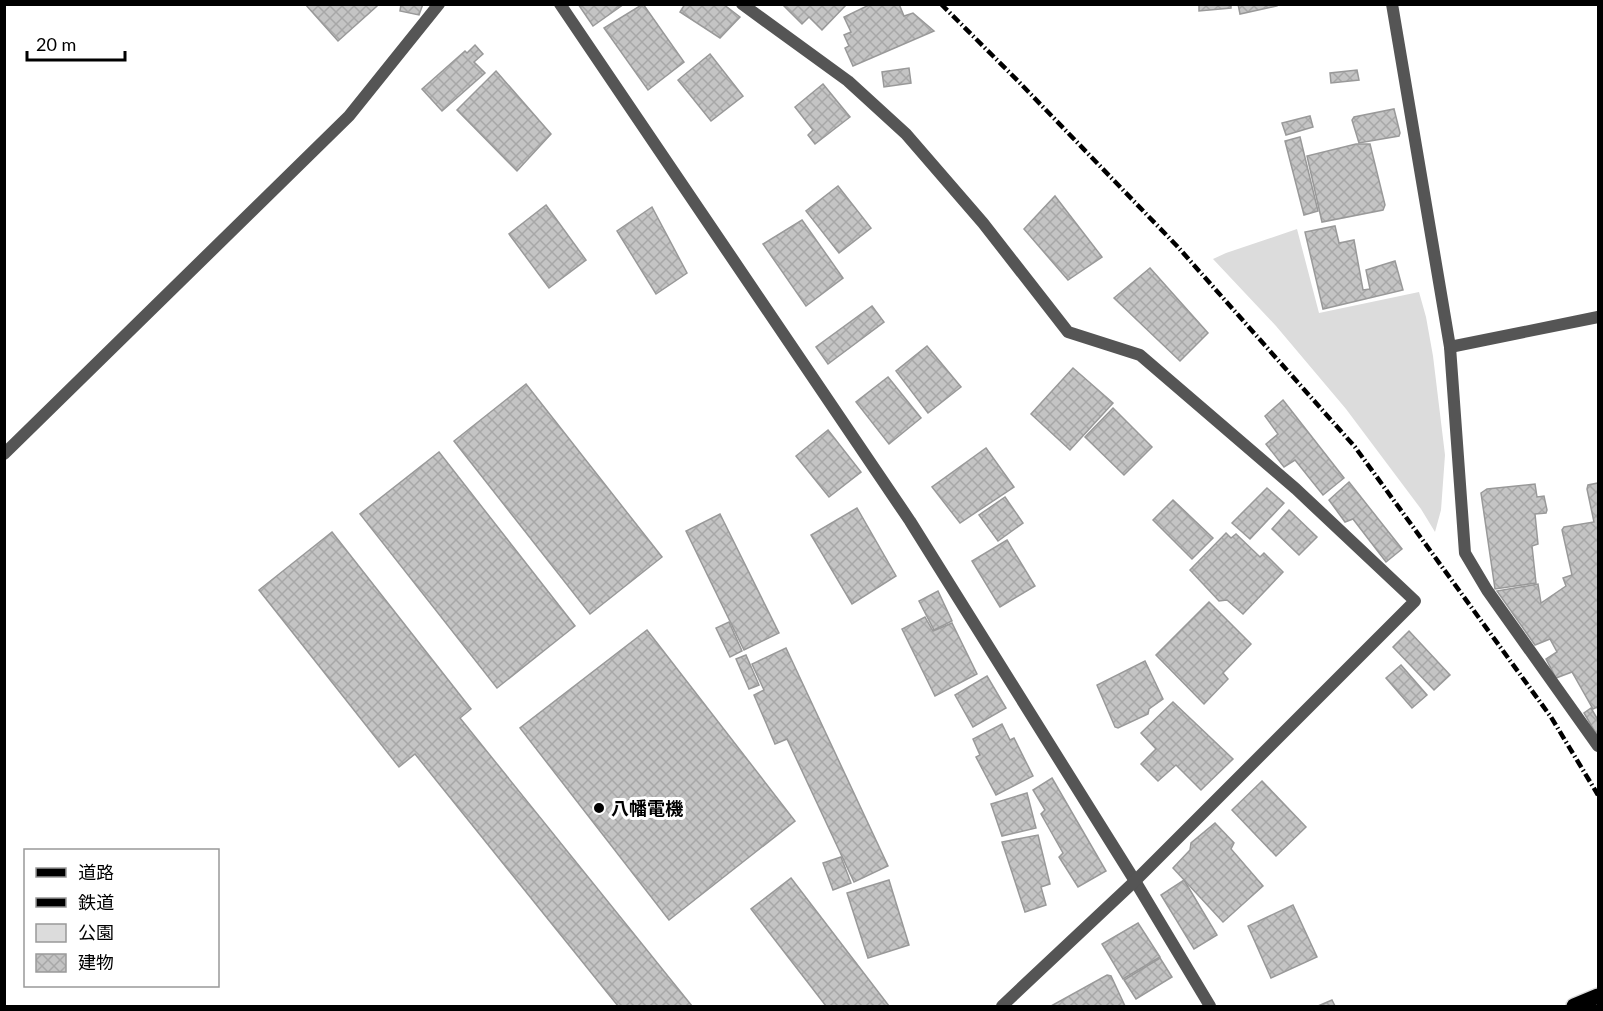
<svg xmlns="http://www.w3.org/2000/svg" width="1603" height="1011" font-family="Lato,'Noto Sans JP',sans-serif">
	<style>
		.green { fill: #dcdcdc }
		.building { fill: url(#building-cross-hatch); stroke: #999; stroke-width: 1.5 }
		.lines { fill: none; stroke-linecap: round; stroke-linejoin: round }
		.primary-casing { stroke: #dbdbdb; stroke-width: 18 }
		.minor { stroke: #555; stroke-width: 12 }
		.primary { stroke: #000; stroke-width: 15 }
		.rail { stroke: #000; stroke-width: 4.5; stroke-dasharray: 9 3 1.5 3; stroke-linecap: butt }
		.poi-dot { fill: #000; stroke: #fff; stroke-width: 2 }
		.labels { text-anchor: middle; dominant-baseline: central; stroke-width: 6; stroke-linejoin: round; paint-order: stroke }
		.poi-label { font-size: 18px; font-weight: bold; fill: #000; stroke: #fff; text-anchor: start }
	</style>
	<defs>
		<pattern id="building-cross-hatch" width="8" height="8" patternUnits="userSpaceOnUse" patternTransform="scale(1.5)"><rect width="8" height="8" fill="#c4c4c4"/><path d="M0 0l8 8M0 8l8-8" fill="none" stroke="#a7a7a7"/></pattern>
	</defs>
	<rect width="100%" height="100%" fill="#fff"/>
	<!-- green -->
	<path class="green" d="M1297 229 1319 313 1419 292 1426 317 1433 356 1445 455 1441 510 1435 532 1421 509 1346 409 1276 326 1213 259 1226 253Z"/>
	<!-- building -->
	<g class="building">
		<path d="M305 4H376L377 6 338 41Z"/>
		<path d="M401 4H423L419 15 400 11Z"/>
		<path d="M578 4H624L593 26Z"/>
		<path d="M643 4 684 62 648 90 604 28Z"/>
		<path d="M685 4H723L740 17 720 38 680 12Z"/>
		<path d="M782 4H847L822 30 809 17 802 24Z"/>
		<path d="M871 4H899L904 16 913 13 934 31 853 66 845 48 849 46 844 35 851 32 844 17Z"/>
		<path d="M1199 4H1231V8L1199 11Z"/>
		<path d="M1238 4H1277V6L1240 14Z"/>
		<path d="M475 45 483 54 474 62 485 73 442 111 422 89 465 51 467 53Z"/>
		<path d="M710 54 743 96 711 121 678 80Z"/>
		<path d="M909 68 911 83 884 87 882 72Z"/>
		<path d="M1357 70 1359 80 1331 83 1330 73Z"/>
		<path d="M496 71 551 134 517 171 457 110Z"/>
		<path d="M823 84 850 117 815 144 808 135 813 130 795 107Z"/>
		<path d="M1394 109 1400 133 1399 136 1359 143 1352 120 1354 117Z"/>
		<path d="M1310 116 1313 127 1286 135 1282 123Z"/>
		<path d="M1300 137 1318 211 1304 215 1285 141Z"/>
		<path d="M1356 144H1370L1385 205 1383 210 1322 222 1307 156Z"/>
		<path d="M838 186 871 228 839 253 806 211Z"/>
		<path d="M1055 196 1102 257 1068 280 1024 229Z"/>
		<path d="M546 205 586 260 549 288 509 234Z"/>
		<path d="M652 207 687 273 656 294 617 231Z"/>
		<path d="M802 220 843 278 806 306 763 244Z"/>
		<path d="M1335 226 1339 243 1354 240 1363 290 1370 289 1366 270 1395 261 1403 290 1323 309 1305 232Z"/>
		<path d="M1150 268 1208 333 1180 361 1114 298Z"/>
		<path d="M872 306 884 322 828 364 816 347Z"/>
		<path d="M927 346 961 387 928 413 896 371Z"/>
		<path d="M1073 368 1113 403 1070 450 1031 414Z"/>
		<path d="M888 377 921 418 889 444 856 402Z"/>
		<path d="M526 384 662 557 590 614 454 441Z"/>
		<path d="M1283 400 1344 478 1323 495 1295 460 1284 467 1266 444 1278 434 1265 416Z"/>
		<path d="M1113 408 1152 447 1124 475 1085 437Z"/>
		<path d="M828 430 861 472 829 497 796 456Z"/>
		<path d="M986 448 1014 487 960 523 932 487Z"/>
		<path d="M439 452 575 626 497 688 360 514Z"/>
		<path d="M1349 482 1402 549 1386 562 1353 519 1345 522 1329 500Z"/>
		<path d="M1598 483V710L1597 707 1593 709 1572 672 1556 678 1546 659 1557 652 1550 639 1535 645 1497 591 1538 584 1541 603 1566 586 1563 578 1572 575 1562 530 1564 527 1594 522 1587 489 1588 485Z"/>
		<path d="M1535 484 1537 497 1544 496 1547 510 1546 513 1535 514 1538 544 1532 546 1536 583 1495 589 1481 493 1487 489Z"/>
		<path d="M1267 488 1284 503 1250 539 1232 523Z"/>
		<path d="M1005 497 1023 523 998 541 979 515Z"/>
		<path d="M1173 500 1213 538 1192 559 1153 520Z"/>
		<path d="M857 508 896 576 852 604 811 535Z"/>
		<path d="M1289 510 1317 537 1299 555 1272 529Z"/>
		<path d="M720 514 779 633 744 650 686 531Z"/>
		<path d="M332 532 471 709 460 718 692 1006H618L415 754 399 767 259 590Z"/>
		<path d="M1226 533 1231 538 1236 534 1260 557 1264 553 1283 572 1243 614 1227 600 1219 601 1190 570Z"/>
		<path d="M1007 540 1035 586 1000 607 972 561Z"/>
		<path d="M938 591 952 621 934 630 919 601Z"/>
		<path d="M1209 602 1251 644 1223 673 1228 679 1204 704 1156 655Z"/>
		<path d="M925 617 933 631 952 623 977 674 935 696 902 629Z"/>
		<path d="M729 622 742 651 730 657 716 628Z"/>
		<path d="M647 630 795 821 669 920 520 728Z"/>
		<path d="M1409 631 1450 675 1434 690 1393 647Z"/>
		<path d="M786 648 888 866 854 882 787 739 775 744 754 695 764 690 752 664Z"/>
		<path d="M746 655 759 685 749 689 736 659Z"/>
		<path d="M1145 661 1163 699 1149 709 1148 714 1118 728 1115 727 1097 685Z"/>
		<path d="M1401 665 1427 695 1412 708 1386 678Z"/>
		<path d="M987 676 1006 708 973 727 955 695Z"/>
		<path d="M1173 702 1233 759 1201 790 1176 765 1158 781 1141 764 1156 749 1141 733Z"/>
		<path d="M1591 708 1598 720V737L1584 713Z"/>
		<path d="M1002 724 1010 740 1014 738 1033 776 996 795 976 757 980 755 973 739Z"/>
		<path d="M1052 778 1106 871 1078 887 1059 857 1063 853 1041 814 1045 810 1033 790Z"/>
		<path d="M1262 781 1306 827 1276 856 1232 810Z"/>
		<path d="M1027 793 1036 828 1002 836 991 804Z"/>
		<path d="M1215 823 1234 843 1231 849 1263 886 1223 922 1173 868 1190 850 1191 843Z"/>
		<path d="M1038 835 1050 884 1041 887 1046 905 1025 912 1002 842Z"/>
		<path d="M841 857 851 883 833 890 823 863Z"/>
		<path d="M791 878 889 1006H826L751 909Z"/>
		<path d="M889 880 909 945 868 958 847 893Z"/>
		<path d="M1184 880 1217 935 1194 949 1161 895Z"/>
		<path d="M1293 905 1317 957 1271 978 1248 926Z"/>
		<path d="M1138 923 1160 957 1123 979 1102 944Z"/>
		<path d="M1160 958 1172 977 1136 999 1124 980Z"/>
		<path d="M1107 975 1111 976 1125 1006H1051Z"/>
		<path d="M1332 1000 1335 1006H1318Z"/>
	</g>
	<g class="lines">
		<defs>
			<path id="primary" d="M1574 1006 1598 996"/>
		</defs>
		<!-- primary casing -->
		<use href="#primary" class="primary-casing"/>
		<!-- minor -->
		<g class="minor">
			<path d="M560 4 910 521 1135 881 1210 1006"/>
			<path d="M742 4 848 81 906 134 983 223 1068 332 1140 355 1296 489 1415 601 1135 881 1002 1006"/>
			<path d="M1392 4 1450 347 1465 553 1487 590 1598 746"/>
			<path d="M1450 347 1598 317"/>
			<path d="M4 454 349 116 439 4"/>
		</g>
		<!-- primary -->
		<use href="#primary" class="primary"/>
		<!-- rail -->
		<path class="rail" d="M941 4 1019 82 1177 246 1355 447 1551 717 1598 795"/>
	</g>
	<!-- markers -->
	<circle class="poi-dot" cx="599" cy="808" r="6"/>
	<g class="labels">
		<!-- poi labels -->
		<g class="poi-label">
			<text x="611" y="808">八幡電機</text>
		</g>
	</g>
	<!-- border -->
	<rect width="1603" height="1011" fill="none" stroke="#000000" stroke-width="12"/>
	<!-- legend -->
	<rect x="24" y="849" width="195" height="138" fill="#ffffff" stroke="#999999" stroke-width="1.5"/>
	<rect x="36" y="868" width="30" height="9" fill="#000000" stroke="#999999" stroke-width="1.5"/>
	<text x="78" y="879" font-size="18" fill="#000000">道路</text>
	<rect x="36" y="898" width="30" height="9" fill="#000000" stroke="#999999" stroke-width="1.5"/>
	<text x="78" y="909" font-size="18" fill="#000000">鉄道</text>
	<rect x="36" y="924" width="30" height="18" fill="#dcdcdc" stroke="#999999" stroke-width="1.5"/>
	<text x="78" y="939" font-size="18" fill="#000000">公園</text>
	<rect x="36" y="954" width="30" height="18" fill="url(#building-cross-hatch)" stroke="#999999" stroke-width="1.5"/>
	<text x="78" y="969" font-size="18" fill="#000000">建物</text>
	<!-- scale -->
	<path d="M27 51v9h98v-9" fill="none" stroke="#000000" stroke-width="3"/>
	<text x="36" y="51" font-size="18" fill="#000000" stroke="#ffffff" stroke-width="4.5" paint-order="stroke">20 m</text>
</svg>
